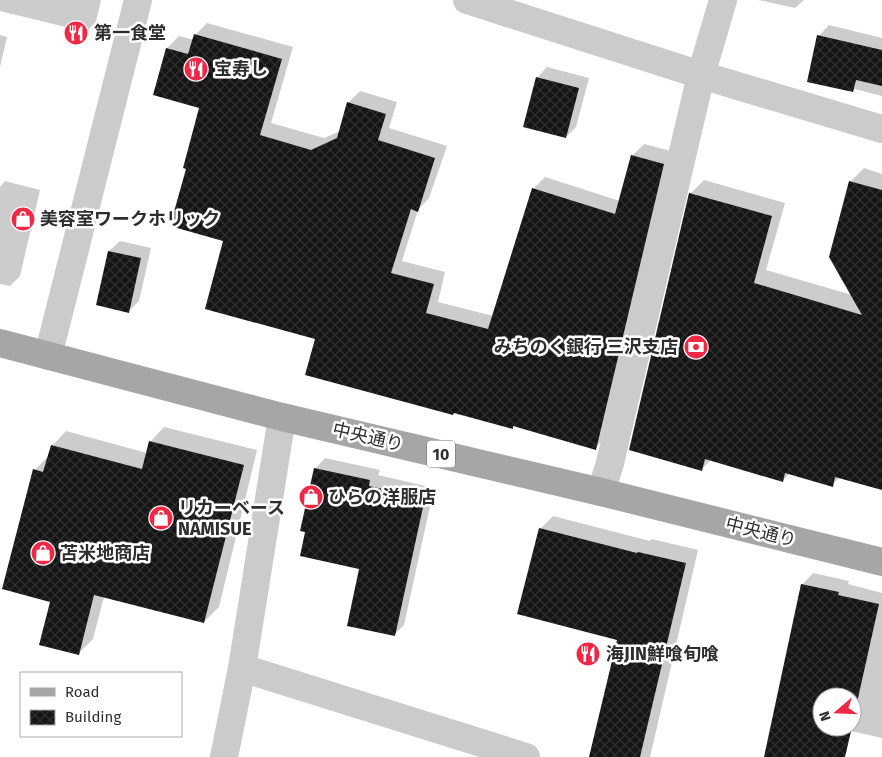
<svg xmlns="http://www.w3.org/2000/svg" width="882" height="757" font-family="'Fira Sans','Noto Sans JP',sans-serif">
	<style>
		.shadow { fill: #0003 }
		.building { fill: url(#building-cross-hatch) }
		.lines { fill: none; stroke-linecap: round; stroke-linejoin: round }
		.minor { stroke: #cbcbcb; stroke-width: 28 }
		.major { stroke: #a6a6a6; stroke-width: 28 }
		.labels { text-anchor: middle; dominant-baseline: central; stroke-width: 5; stroke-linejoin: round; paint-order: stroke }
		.shield { fill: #fff; stroke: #6d6d6d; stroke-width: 1 }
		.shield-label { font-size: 16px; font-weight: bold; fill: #2e2e2e }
		.poi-label { font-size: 18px; font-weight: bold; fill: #2e2e2e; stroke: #fff; text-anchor: start }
		.street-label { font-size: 18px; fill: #2e2e2e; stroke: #fff }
	</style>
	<defs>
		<pattern id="building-cross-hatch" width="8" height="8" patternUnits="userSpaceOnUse" patternTransform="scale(1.25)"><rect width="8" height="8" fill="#151515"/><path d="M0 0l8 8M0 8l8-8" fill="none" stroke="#2f2f2f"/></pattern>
	</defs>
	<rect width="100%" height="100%" fill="#fff"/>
	<!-- shadow -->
	<g class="shadow">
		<path d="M0 0H101L96 22 86 32 0 11Z"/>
		<path d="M758 0H804L795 8Z"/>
		<path d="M207 23 293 47 271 123 324 138 340 131 348 103 360 91 397 102 389 128 447 146 429 198 418 210 402 261 445 272 438 302 493 316 533 189 545 177 620 201 632 156 644 144 675 152 607 436 595 448 514 425 512 427 317 338 224 240 187 168 201 107 167 48 179 36 194 40 195 35Z"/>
		<path d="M829 25 882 38V96L855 89 853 91 819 36Z"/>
		<path d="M0 35 7 37 0 67Z"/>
		<path d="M547 67 589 78 576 127 566 137 537 78Z"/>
		<path d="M864 168 882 174V489L840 477 832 485 790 473 783 480 711 460 702 469 690 194 704 180 785 203 766 270 852 295 850 182Z"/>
		<path d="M5 181 40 190 20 276 10 286 0 284V187Z"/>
		<path d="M120 241 151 248 139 301 129 311 97 304 109 251Z"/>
		<path d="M164 427 257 450 219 607 204 622 104 597 93 639 78 654 52 601 35 470 49 455 52 446 66 431 147 453 150 442Z"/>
		<path d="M325 458 380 470 378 475 434 488 404 625 394 635 315 469Z"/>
		<path d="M553 516 650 541 652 539 698 550 650 757H590L618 639 540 529Z"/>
		<path d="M813 573 849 581 848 584 882 593V738L833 727H852V697H822V725L811 757H765L803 584Z"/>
	</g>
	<!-- building -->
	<g class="building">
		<path d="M194 34 282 59 260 135 311 150 337 138 347 102 386 114 378 140 435 158 418 212 411 209 391 273 434 284 426 313 488 329 532 188 615 214 631 155 664 164 596 450 513 426V429L454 413 453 415 305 375 315 339 205 309 223 241 170 226 186 169 183 168 199 108 153 95 166 48 188 54Z"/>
		<path d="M817 35 882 50V86L856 80 853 92 807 82Z"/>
		<path d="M536 77 579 88 566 138 523 127Z"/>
		<path d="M849 181 882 190V490L835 477 833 487 785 473 783 482 705 459 702 471 629 450 689 193 772 216 754 283 862 315 829 257Z"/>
		<path d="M108 251 141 258 129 313 96 305Z"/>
		<path d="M149 441 244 465 204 623 94 595 79 655 39 645 50 602 2 589 33 469 43 472 51 445 142 469Z"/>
		<path d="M314 468 370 480 369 486 425 498 395 636 347 626 359 569 300 556 305 532 300 531Z"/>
		<path d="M539 528 637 553 638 552 686 563 640 757H589L617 640 517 614Z"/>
		<path d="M801 584 839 592 838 595 879 604 852 725V697H822V727H852L845 757H764Z"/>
	</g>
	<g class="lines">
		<!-- minor -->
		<g class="minor">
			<path d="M467 0 701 75 882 129"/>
			<path d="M48 356 138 0"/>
			<path d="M601 492 610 463 701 75 723 0"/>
			<path d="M242 668 526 757"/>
			<path d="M224 757 242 668 282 417"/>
		</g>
		<!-- major -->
		<path class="major" d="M0 343 282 417 601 492 882 562"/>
	</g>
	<!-- icons -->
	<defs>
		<symbol id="restaurant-disc" viewBox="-11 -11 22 22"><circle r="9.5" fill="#ee2845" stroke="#fff"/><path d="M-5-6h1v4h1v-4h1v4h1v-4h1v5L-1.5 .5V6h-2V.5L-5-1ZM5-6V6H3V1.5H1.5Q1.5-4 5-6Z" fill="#fff"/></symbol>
		<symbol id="shop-disc" viewBox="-11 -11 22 22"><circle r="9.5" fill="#ee2845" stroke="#fff"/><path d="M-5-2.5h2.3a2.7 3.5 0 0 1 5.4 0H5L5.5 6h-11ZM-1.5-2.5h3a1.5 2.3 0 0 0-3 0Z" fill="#fff"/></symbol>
		<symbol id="bank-disc" viewBox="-11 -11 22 22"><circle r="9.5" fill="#ee2845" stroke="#fff"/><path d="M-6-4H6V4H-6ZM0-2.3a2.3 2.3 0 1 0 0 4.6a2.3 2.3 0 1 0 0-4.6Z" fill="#fff"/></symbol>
	</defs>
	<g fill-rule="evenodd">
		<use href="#restaurant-disc" x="62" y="19" width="28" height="28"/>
		<use href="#restaurant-disc" x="182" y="55" width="28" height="28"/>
		<use href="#shop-disc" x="9" y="205" width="28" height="28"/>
		<use href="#bank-disc" x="682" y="333" width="28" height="28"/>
		<use href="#shop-disc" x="297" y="483" width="28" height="28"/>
		<use href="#shop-disc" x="147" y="504" width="28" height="28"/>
		<use href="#shop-disc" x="29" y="539" width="28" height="28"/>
		<use href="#restaurant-disc" x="574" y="640" width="28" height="28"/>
	</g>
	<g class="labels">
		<!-- shield labels -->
		<rect class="shield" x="427" y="440.5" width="28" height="27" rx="4"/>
		<g class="shield-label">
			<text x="441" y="454">10</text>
		</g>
		<!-- poi labels -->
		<g class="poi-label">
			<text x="94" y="33">第一食堂</text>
			<text x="214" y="69">宝寿し</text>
			<text x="40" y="219">美容室ワークホリック</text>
			<text x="678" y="347" text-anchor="end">みちのく銀行 三沢支店</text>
			<text x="328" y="497">ひらの洋服店</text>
			<text x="178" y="508">リカーベース<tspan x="178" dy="21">NAMISUE</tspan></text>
			<text x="60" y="553">苫米地商店</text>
			<text x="606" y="654">海JIN鮮喰旬喰</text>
		</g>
		<!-- street labels -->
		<g class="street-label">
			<text transform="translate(368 437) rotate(13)">中央通り</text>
			<text transform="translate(761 532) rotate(14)">中央通り</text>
		</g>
	</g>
	<!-- legend -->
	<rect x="20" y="672" width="162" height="65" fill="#ffffff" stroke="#ababab"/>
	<rect x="30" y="688" width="25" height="8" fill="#a6a6a6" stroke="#ababab"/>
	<text x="65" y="697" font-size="15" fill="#2e2e2e">Road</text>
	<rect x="30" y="710" width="25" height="15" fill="url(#building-cross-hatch)" stroke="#ababab"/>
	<text x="65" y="722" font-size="15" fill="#2e2e2e">Building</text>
	<!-- north arrow -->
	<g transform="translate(837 712) rotate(251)"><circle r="24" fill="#ffffff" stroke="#ababab"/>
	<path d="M0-4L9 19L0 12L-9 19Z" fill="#ee2845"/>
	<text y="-8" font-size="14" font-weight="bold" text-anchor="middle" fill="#2e2e2e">N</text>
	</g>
</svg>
